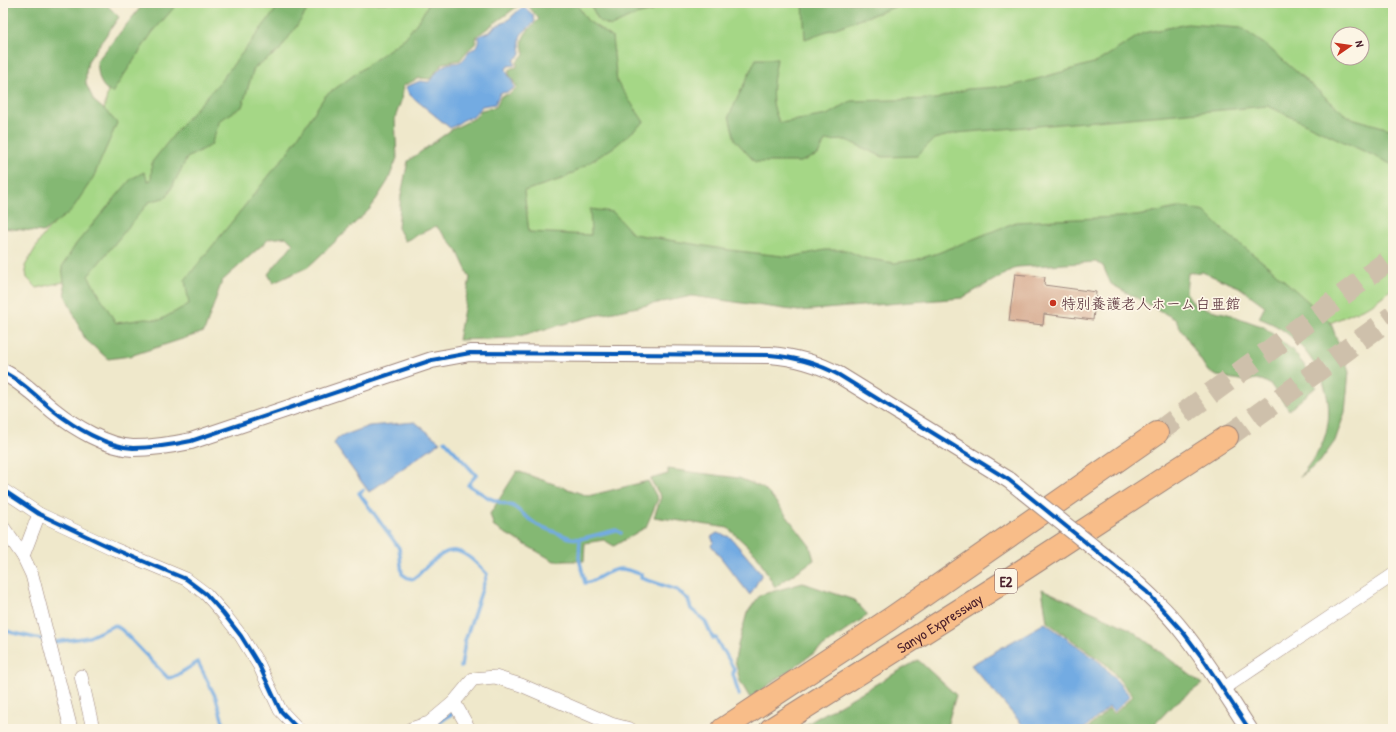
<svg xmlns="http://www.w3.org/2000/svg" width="1396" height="732" font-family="'Patrick Hand','Klee One',sans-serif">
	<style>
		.green { fill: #a5d786; stroke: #787b58; fill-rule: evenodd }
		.forest { fill: #84b873; stroke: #676c4f }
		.water { fill: #73abe2; stroke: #5e6586 }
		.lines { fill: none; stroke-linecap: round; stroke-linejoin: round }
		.stream { stroke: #73abe2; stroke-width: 3.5 }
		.building { fill: #d5a88d }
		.motorway-tunnel { stroke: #cec0ab; stroke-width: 22; stroke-dasharray: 22 11; stroke-linecap: butt }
		.minor-casing { stroke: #9c847b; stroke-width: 14 }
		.tertiary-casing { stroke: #9c847b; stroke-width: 18 }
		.motorway-casing { stroke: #9c847b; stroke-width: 24 }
		.minor { stroke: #fff; stroke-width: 13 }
		.tertiary { stroke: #fff; stroke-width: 16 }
		.motorway { stroke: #f8bd89; stroke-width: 22 }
		.tertiary-bridge-casing { stroke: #9c847b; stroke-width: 18; stroke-linecap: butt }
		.tertiary-bridge { stroke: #fff; stroke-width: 16 }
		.cycleway-casing { stroke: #fcf5e5; stroke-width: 6 }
		.cycleway { stroke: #0057b8; stroke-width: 4 }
		.poi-dot { fill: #c8321e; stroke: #fcf5e5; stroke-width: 1.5 }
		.labels { text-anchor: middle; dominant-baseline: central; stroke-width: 3.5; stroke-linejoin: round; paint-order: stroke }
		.shield { fill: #fcf5e5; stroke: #7f5f63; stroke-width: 1 }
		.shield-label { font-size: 14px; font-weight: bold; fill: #4a1f2b }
		.poi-label { font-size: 15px; fill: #4a1f2b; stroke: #fcf5e5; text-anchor: start }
		.street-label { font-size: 15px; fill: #4a1f2b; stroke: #fcf5e5 }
	</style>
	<rect width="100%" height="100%" fill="#fcf5e5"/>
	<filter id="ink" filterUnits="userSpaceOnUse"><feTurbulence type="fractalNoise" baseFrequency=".025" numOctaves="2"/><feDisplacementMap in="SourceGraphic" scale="8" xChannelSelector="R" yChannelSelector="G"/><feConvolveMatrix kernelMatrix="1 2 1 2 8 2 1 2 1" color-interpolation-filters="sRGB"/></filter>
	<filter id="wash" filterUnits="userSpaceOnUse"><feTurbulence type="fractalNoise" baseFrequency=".012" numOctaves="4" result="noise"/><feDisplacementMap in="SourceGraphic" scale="16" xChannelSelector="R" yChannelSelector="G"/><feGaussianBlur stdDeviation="0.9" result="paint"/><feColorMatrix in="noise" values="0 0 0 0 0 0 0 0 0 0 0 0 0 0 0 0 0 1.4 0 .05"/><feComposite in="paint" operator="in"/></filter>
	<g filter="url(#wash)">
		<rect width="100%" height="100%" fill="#efe8cb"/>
		<!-- green -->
		<g class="green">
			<path d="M169 3H434L192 307 159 325 115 326 85 277 37 288 27 278 25 266 42 237 74 199 101 125 111 75Z"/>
			<path d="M572 3H1393V288L1371 305 1328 324 1202 216 894 267 792 261 527 234 521 187 614 85 585 25ZM1338 34H1362V58H1338Z"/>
		</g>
		<!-- forest -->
		<g class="forest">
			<path d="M3 3H105L119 17 88 61 86 72V84L94 101 106 111 117 123 93 178 71 211 43 232 3 228Z"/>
			<path d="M144 3H178L152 33 112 93C98 85 99 76 97 61Z"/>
			<path d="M281 3H311L303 17 279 51 254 68 242 107 220 120 211 145 187 158 167 197 149 202 88 276 116 323 145 319 160 320 189 304 185 280 288 152 325 96 405 38 421 17 429 3H522L477 36 475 44 468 50 460 60 443 63 430 79 419 78 403 86 401 101 395 118 397 158 388 181 370 209 308 267 273 283 268 274 293 244 286 237 269 239 222 281 204 332 130 356 108 359 85 339 66 297 62 267 76 244 131 179 144 172 148 181 151 180 152 162 184 122 219 83Z"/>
			<path d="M526 3H576L587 20 612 37 617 82 644 122 614 147 565 178 524 191 529 232 591 235 590 209 613 212 633 234 729 250 791 257 825 250H846L864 258 894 263 915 260 938 253 1016 222 1137 216 1182 207 1205 212 1226 233 1268 266 1330 321 1349 372 1345 412 1335 441 1320 462 1300 477C1307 467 1317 455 1322 444 1341 400 1317 354 1281 329 1274 324 1266 321 1259 318L1265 306 1239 287 1202 272 1188 273 1186 292 1195 306 1228 314 1264 327 1292 350 1309 371 1316 387 1289 410 1271 385 1264 381 1257 379 1245 381 1217 376 1207 370 1175 319 1111 284 1103 266 1096 262 1017 267 962 298 799 311 692 296 594 316 512 338 458 340 470 278 457 250 436 226 405 241 398 228 401 195 408 161 451 130 475 118 481 110 496 107 501 96 510 94 517 87 509 74V70L512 68 517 67V62L524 54C519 35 527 32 539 19Z"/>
			<path d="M599 3 605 5 613 3H656L653 11 635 15 611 26 599 21 590 4Z"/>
			<path d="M803 3H906L805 39Z"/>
			<path d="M1187 24 1241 28 1267 46 1348 117 1393 130V165L1268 106 957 133 934 139 917 156 883 157 846 140 825 141 818 155 800 162H755L735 140 729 116 756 59H777C773 82 768 101 780 123L827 115 851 101 936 99 967 89 1012 86 1097 62 1143 33Z"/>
			<path d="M668 469 739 478 763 488 772 497 810 546 814 560 775 587 756 554 728 528 654 517 661 497 650 479 668 474Z"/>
			<path d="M517 471 588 496 648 481 658 499 646 527 614 546 604 540 585 543 584 561H554L494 527 490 514Z"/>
			<path d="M803 583 854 600 868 615 750 698 740 681 735 660 738 645 747 613 760 595Z"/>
			<path d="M1042 589 1130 629 1202 684 1173 705 1150 729H1087L1109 709 1114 714 1133 696 1107 665 1047 622Z"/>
			<path d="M918 660 956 695 946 729H798Z"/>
		</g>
		<!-- water -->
		<g class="water">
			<path d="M524 7 533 15 535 21C521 37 518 29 521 54L514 60 515 65 508 66 506 69C507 76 514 80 514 88L508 92 500 93 495 104 482 106 473 117C460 119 459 125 450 128L410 95 406 87 420 81 429 82C433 77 437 71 442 67 453 58 460 70 469 51 477 48 478 44 479 36L491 31 494 27 507 21 520 9Z"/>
			<path d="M415 422 440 442 369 492 334 444 337 438 369 426Z"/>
			<path d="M717 533 730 537 762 574 750 595 711 545 714 542 711 537Z"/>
			<path d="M1045 623 1101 663 1130 696 1114 712 1109 707 1084 729H1026L971 665Z"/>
		</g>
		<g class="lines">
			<!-- stream -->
			<g class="stream">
				<path d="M445 441 476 475 468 485 489 498 502 503 513 506 537 525 570 538 580 539 616 530 621 533"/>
				<path d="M363 490 359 493 399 548 402 574 408 578 414 579C422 571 439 552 451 551 464 549 478 565 487 574L465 641 461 667"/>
				<path d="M580 539 579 558 585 583C598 581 607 569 621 569 628 569 636 573 642 575L641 578 677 590 688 599 691 609 705 621 713 638H716L722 650 724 651 734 669 733 674 739 695"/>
				<path d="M3 630 14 633 45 640"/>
				<path d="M51 641 55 642 89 637 115 625 122 630 168 678 174 677 198 662 216 698 225 729"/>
				<path d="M437 724 454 712"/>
			</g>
		</g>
		<g id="blocks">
			<!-- building -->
			<path class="building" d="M1015 274 1045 277 1044 285 1096 292 1093 320 1044 314 1043 325 1009 321Z"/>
		</g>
	</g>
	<g filter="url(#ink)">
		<use href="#blocks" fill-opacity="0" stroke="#9c847b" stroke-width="1"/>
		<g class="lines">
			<!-- motorway-tunnel -->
			<g class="motorway-tunnel">
				<path d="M1157 433 1270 350 1393 257"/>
				<path d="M1227 437 1393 316"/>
			</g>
			<defs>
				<g id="minor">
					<path d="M3 490 39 514 114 549 186 579 206 594 223 613 241 636 259 665 280 710 298 729"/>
					<path d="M3 527 23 556 32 575 71 729"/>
					<path d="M23 556 39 514"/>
					<path d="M81 676 93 729"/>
					<path d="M1223 689 1393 575"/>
					<path d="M454 702 469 729"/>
					<path d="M411 729 429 723 454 702 473 679 495 677 521 685 611 724 630 729"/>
				</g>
				<g id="tertiary">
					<path d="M3 372C22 381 38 398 54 411 74 427 107 447 133 448 153 448 172 445 191 441L432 360 470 353 770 355C795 357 817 363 839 375L1009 480"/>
					<path d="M1125 573C1146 592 1166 610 1183 632 1208 663 1228 697 1249 729"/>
				</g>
				<g id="motorway">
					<path d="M723 729 890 619 1157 433"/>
					<path id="s1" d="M771 729 1023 570 1227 437"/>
				</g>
			</defs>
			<!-- minor casing -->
			<use href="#minor" class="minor-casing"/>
			<!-- tertiary casing -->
			<use href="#tertiary" class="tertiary-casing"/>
			<!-- motorway casing -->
			<use href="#motorway" class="motorway-casing"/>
			<!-- minor -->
			<use href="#minor" class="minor"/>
			<!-- tertiary -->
			<use href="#tertiary" class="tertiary"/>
			<!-- motorway -->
			<use href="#motorway" class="motorway"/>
			<defs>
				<path id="tertiary-bridge" d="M1009 480 1125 573"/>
			</defs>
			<!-- tertiary-bridge casing -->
			<use href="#tertiary-bridge" class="tertiary-bridge-casing"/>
			<!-- tertiary-bridge -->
			<use href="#tertiary-bridge" class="tertiary-bridge"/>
			<defs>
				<g id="cycleway">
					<path d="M3 372C22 381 38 398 54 411 74 427 107 447 133 448 153 448 172 445 191 441L432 360 470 353 770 355C795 357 817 363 839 375L1009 480 1147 592 1183 632 1201 656 1249 729"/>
					<path d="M3 490 39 514 114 549 186 579 206 594 223 613 241 636 259 665 280 710 298 729"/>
				</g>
			</defs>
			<!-- cycleway casing -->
			<use href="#cycleway" class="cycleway-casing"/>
			<!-- cycleway -->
			<use href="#cycleway" class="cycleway"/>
		</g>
	</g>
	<!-- markers -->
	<circle class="poi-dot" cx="1053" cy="303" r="4"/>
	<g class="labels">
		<!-- shield labels -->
		<rect class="shield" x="995" y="569" width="22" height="24" rx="3"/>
		<g class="shield-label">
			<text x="1006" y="581">E2</text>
		</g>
		<!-- poi labels -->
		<g class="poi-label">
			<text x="1061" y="303">特別養護老人ホーム白亜館</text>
		</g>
		<!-- street labels -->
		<g class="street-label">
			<text stroke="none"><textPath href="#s1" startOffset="199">Sanyo Expressway</textPath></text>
		</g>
	</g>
	<!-- margin -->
	<rect width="1396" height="732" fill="none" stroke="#fcf5e5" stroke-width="16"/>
	<!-- north arrow -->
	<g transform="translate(1350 46) rotate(77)"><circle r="19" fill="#fcf5e5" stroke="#b59f9b"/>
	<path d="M0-3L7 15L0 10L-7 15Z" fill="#c8321e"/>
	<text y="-6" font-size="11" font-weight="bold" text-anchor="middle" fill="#4a1f2b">N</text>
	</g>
</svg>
